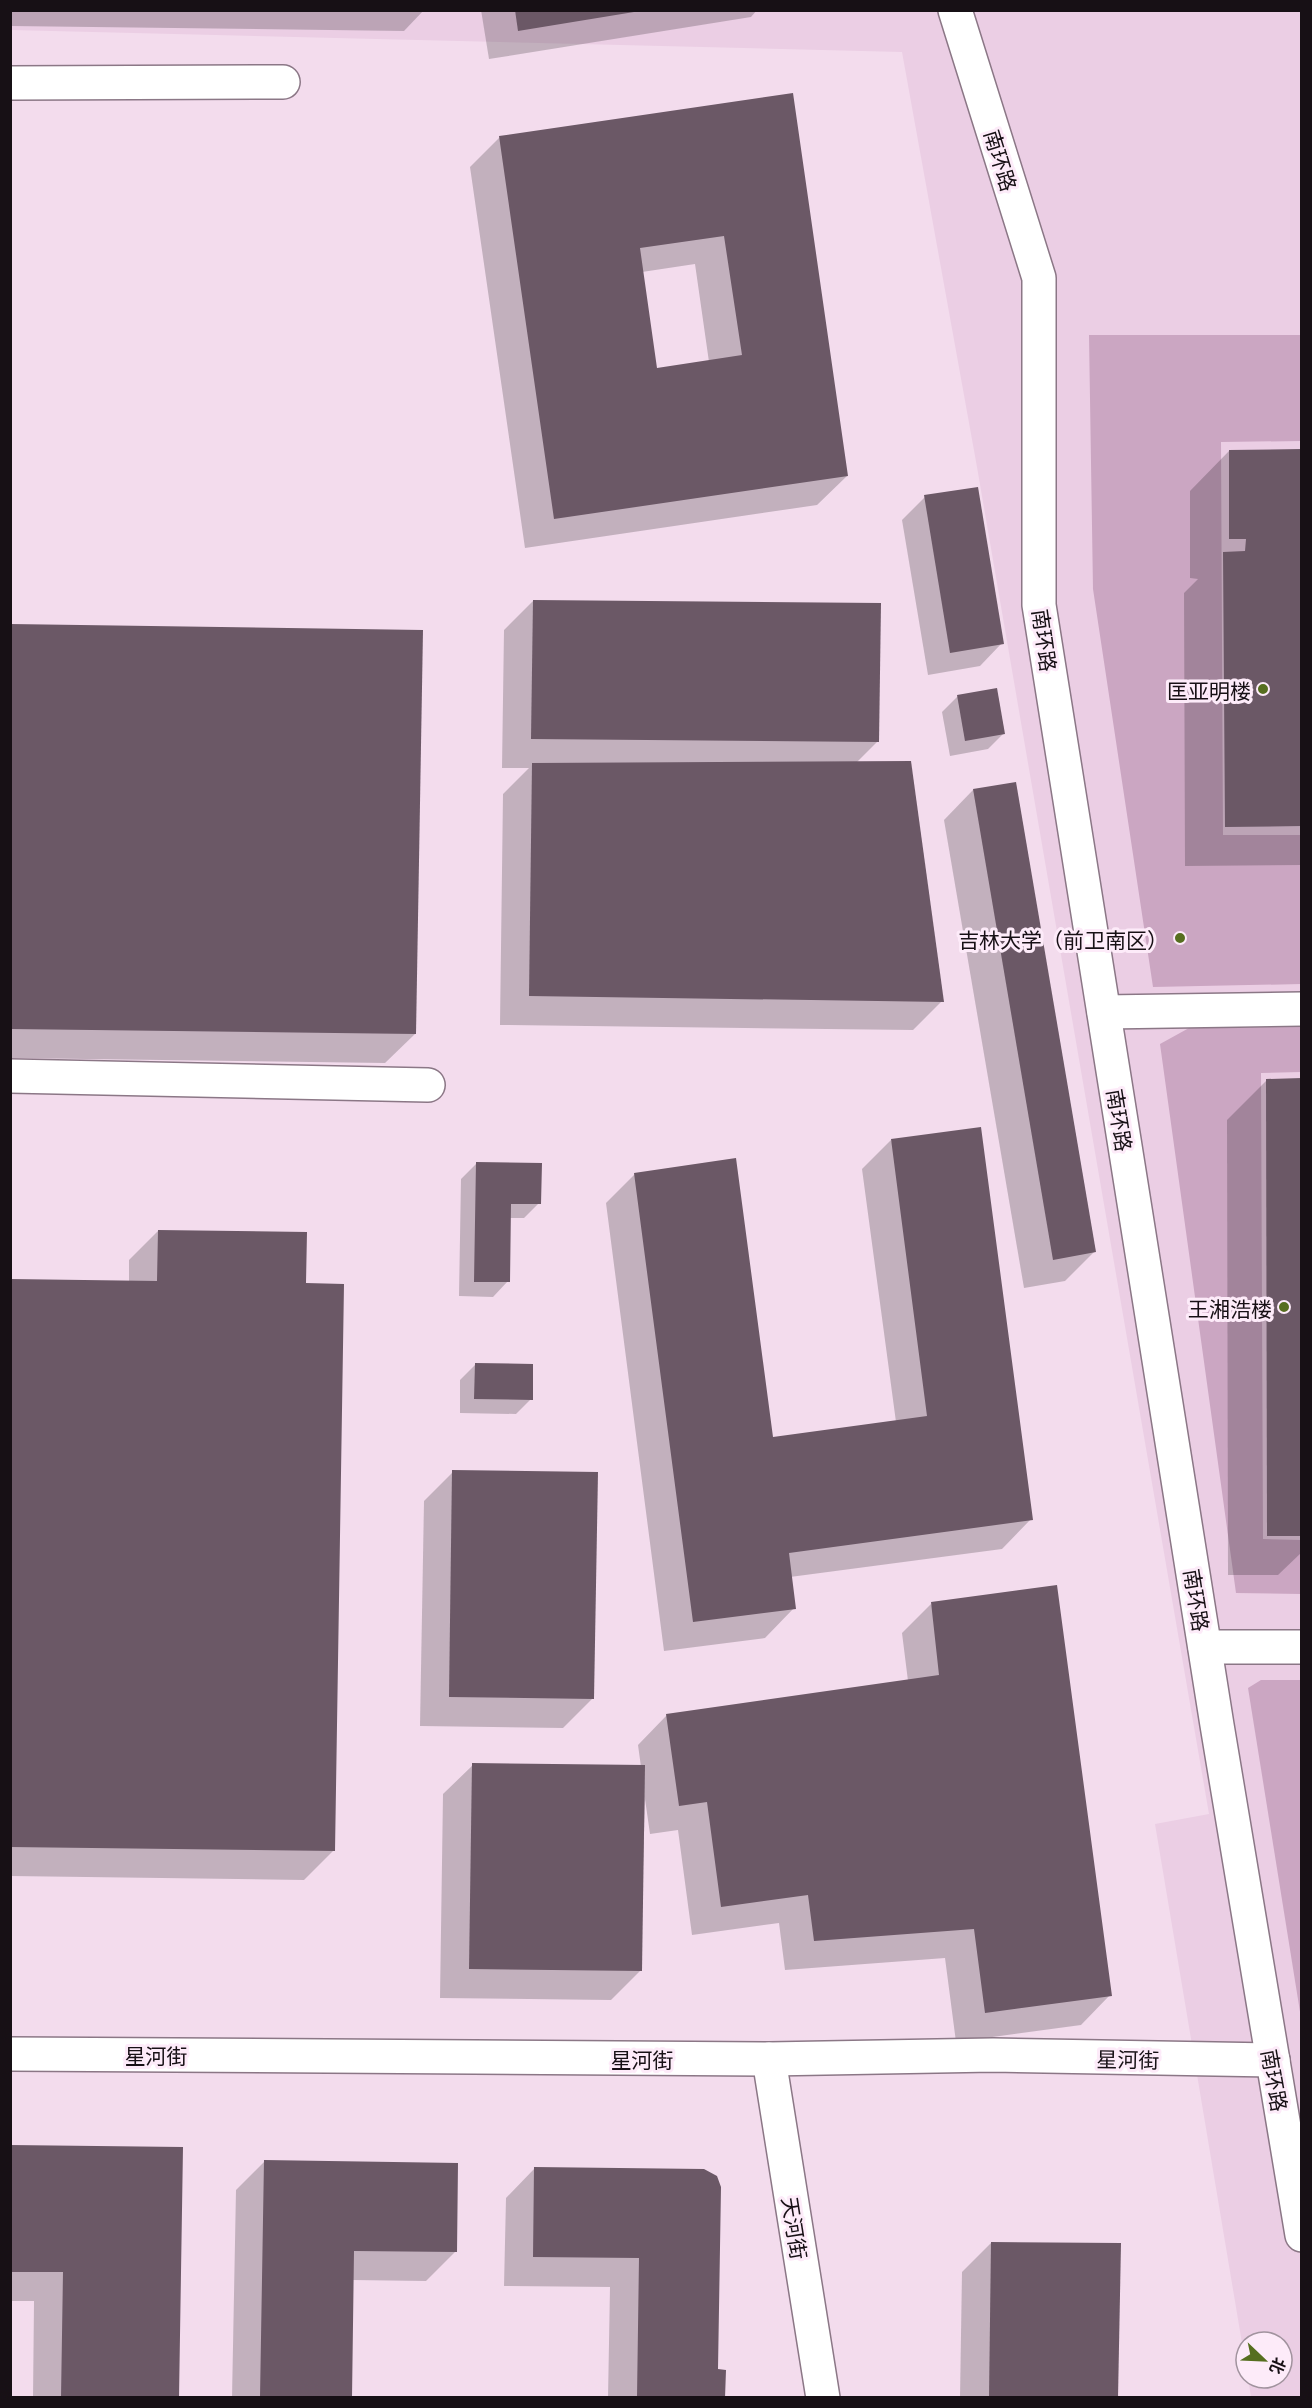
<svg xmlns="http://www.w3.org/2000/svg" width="1312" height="2408" font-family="Literata,'Noto Sans SC',serif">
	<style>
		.built { fill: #ebcee4 }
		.forest { fill: #cba6c2 }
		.shadow { fill: #0003; fill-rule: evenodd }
		.building { fill: #6b5866; fill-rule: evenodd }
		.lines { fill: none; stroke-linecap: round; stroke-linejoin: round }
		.minor-casing { stroke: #8b7786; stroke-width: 36 }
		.minor { stroke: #fff; stroke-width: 33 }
		.poi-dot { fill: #566e1f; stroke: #fdebf9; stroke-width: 2 }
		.labels { text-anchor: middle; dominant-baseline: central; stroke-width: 6; stroke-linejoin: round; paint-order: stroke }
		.street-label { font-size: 21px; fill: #171015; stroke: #fdebf9 }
		.poi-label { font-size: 21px; fill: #171015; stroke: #fdebf9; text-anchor: end }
	</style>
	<rect width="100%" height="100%" fill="#f3dced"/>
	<!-- built -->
	<path class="built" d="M11 10 1301 11V2397H1251L1248 2378H1282V2342H1246V2367L1155 1824 1209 1814 977 467 902 52 11 30Z"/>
	<!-- forest -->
	<g class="forest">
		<path d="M1089 335H1301V441L1221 442 1223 835H1301V984L1153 987 1093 589Z"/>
		<path d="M1301 1027V1072L1261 1073 1263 1539 1301 1540V1594L1236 1593 1160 1044 1189 1028Z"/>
		<path d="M1261 1680H1301V2018L1248 1688Z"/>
	</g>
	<!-- shadow -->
	<g class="shadow">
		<path d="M10 10H424L404 31 10 26Z"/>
		<path d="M481 10H757L751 17 489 59Z"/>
		<path d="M792 95 847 476 817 505 525 548 470 167 500 137ZM695 264 709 362 656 369 642 272Z"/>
		<path d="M1229 451H1302V865L1185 866 1184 593 1198 579 1190 578V491Z"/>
		<path d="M925 497 1002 643 980 666 928 675 902 520Z"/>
		<path d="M533 601 878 741 856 763 942 1001 913 1030 500 1025 503 794 529 768H502L504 630Z"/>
		<path d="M10 626 415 1034 385 1063 10 1058Z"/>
		<path d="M958 696 1003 734 988 749 950 756 942 712Z"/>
		<path d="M1015 783 1095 1251 1065 1281 1024 1288 944 820 973 790Z"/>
		<path d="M1267 1080H1302V1552L1278 1575H1228L1227 1120Z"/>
		<path d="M891 1140 1031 1519 1002 1549 790 1577 794 1608 765 1638 664 1651 606 1203 635 1174 772 1439 896 1422 862 1169Z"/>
		<path d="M476 1164 539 1203 524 1218H510L508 1281 493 1297 459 1296 461 1179Z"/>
		<path d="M158 1231 305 1285 333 1851 304 1880 10 1876V1281L129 1282V1260Z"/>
		<path d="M475 1365 531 1399 516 1414 460 1413V1380Z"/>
		<path d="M453 1472 592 1699 563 1728 420 1726 424 1501Z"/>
		<path d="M931 1604 1110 1995 1081 2025 956 2042 945 1958 785 1970 779 1923 692 1935 678 1830 650 1834 645 1799 640 1971 611 2000 440 1998 443 1794 473 1765 641 1767 638 1745 667 1715 908 1681 902 1633Z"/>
		<path d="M10 2146 178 2398H33L34 2301H10Z"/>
		<path d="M265 2161 455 2252 426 2281 352 2280 350 2398H232L236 2190Z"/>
		<path d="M535 2168 704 2171 716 2371 724 2398H608L610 2287 504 2286 506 2198Z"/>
		<path d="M991 2243 1117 2398H960L962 2272Z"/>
	</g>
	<!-- building -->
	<g class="building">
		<path d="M515 10H634V12L518 31Z"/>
		<path d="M793 93 848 476 554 519 499 136ZM724 236 742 355 657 368 640 248Z"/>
		<path d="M1302 449V826L1225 827 1223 552 1245 551 1246 539H1229V450Z"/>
		<path d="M978 487 1004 644 950 653 924 495Z"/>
		<path d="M533 600 881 603 879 742 531 739Z"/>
		<path d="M10 624 423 630 416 1034 10 1029Z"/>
		<path d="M997 688 1005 734 965 741 957 695Z"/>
		<path d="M911 761 944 1002 529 996 532 763Z"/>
		<path d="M1016 782 1096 1252 1053 1260 973 789Z"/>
		<path d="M1302 1078V1536H1267L1266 1079Z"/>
		<path d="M981 1127 1033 1520 789 1553 796 1609 693 1622 634 1173 736 1158 773 1437 927 1416 891 1139Z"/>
		<path d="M476 1162 542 1163 541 1204H511L510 1282H474Z"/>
		<path d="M158 1230 307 1232 306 1283 344 1284 335 1851 10 1847V1279L157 1281Z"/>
		<path d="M475 1363 533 1364V1400L474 1399Z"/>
		<path d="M452 1470 598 1472 594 1699 449 1697Z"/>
		<path d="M1057 1585 1112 1996 985 2013 974 1929 814 1941 808 1895 721 1907 707 1802 679 1806 666 1714 939 1675 931 1602Z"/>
		<path d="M472 1763 645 1765 642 1971 469 1969Z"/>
		<path d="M10 2145 183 2147 179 2398H61L63 2272H10Z"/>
		<path d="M264 2160 458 2163 457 2252 354 2251 352 2398H260Z"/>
		<path d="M534 2167 704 2169 717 2176 721 2187 718 2369 726 2370 725 2398H637L639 2258 533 2257Z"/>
		<path d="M991 2242 1121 2243 1118 2398H989Z"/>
	</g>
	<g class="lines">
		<defs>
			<g id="minor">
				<path d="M955 10 1039 278V605L1217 1725 1302 2235"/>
				<path d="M10 83 283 82"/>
				<path d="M1104 1012 1302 1009"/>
				<path d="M10 1076 428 1085"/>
				<path d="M1205 1647H1302"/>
				<path d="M10 2054 769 2059 993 2055 1273 2060"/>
				<path d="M769 2059 823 2398"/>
			</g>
		</defs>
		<!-- minor casing -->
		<use href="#minor" class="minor-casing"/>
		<!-- minor -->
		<use href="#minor" class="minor"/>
	</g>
	<!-- markers -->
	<g class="poi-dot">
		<circle cx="1263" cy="689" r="6"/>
		<circle cx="1180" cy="938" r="6"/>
		<circle cx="1284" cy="1307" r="6"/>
	</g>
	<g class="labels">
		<!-- street labels -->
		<g class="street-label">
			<text transform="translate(1002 160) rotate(73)">南环路</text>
			<text transform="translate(1046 640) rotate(82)">南环路</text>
			<text transform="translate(1121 1120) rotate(81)">南环路</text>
			<text transform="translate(1198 1600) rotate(81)">南环路</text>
			<text x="156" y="2054">星河街</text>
			<text x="642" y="2058">星河街</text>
			<text transform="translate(1128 2058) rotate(1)">星河街</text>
			<text transform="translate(1276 2080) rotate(80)">南环路</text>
			<text transform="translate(796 2228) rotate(81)">天河街</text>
		</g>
		<!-- poi labels -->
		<g class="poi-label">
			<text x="1251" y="689">匡亚明楼</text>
			<text x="1168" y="938">吉林大学（前卫南区）</text>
			<text x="1272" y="1307">王湘浩楼</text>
		</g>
	</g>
	<!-- border -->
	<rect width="1312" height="2408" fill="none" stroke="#171015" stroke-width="24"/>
	<!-- north arrow -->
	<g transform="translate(1264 2360) rotate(113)"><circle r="28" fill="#fdebf9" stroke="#a1939e" stroke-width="1.5"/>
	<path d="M0-4.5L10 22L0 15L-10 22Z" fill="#566e1f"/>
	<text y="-9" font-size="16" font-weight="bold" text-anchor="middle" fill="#171015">北</text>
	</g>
</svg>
